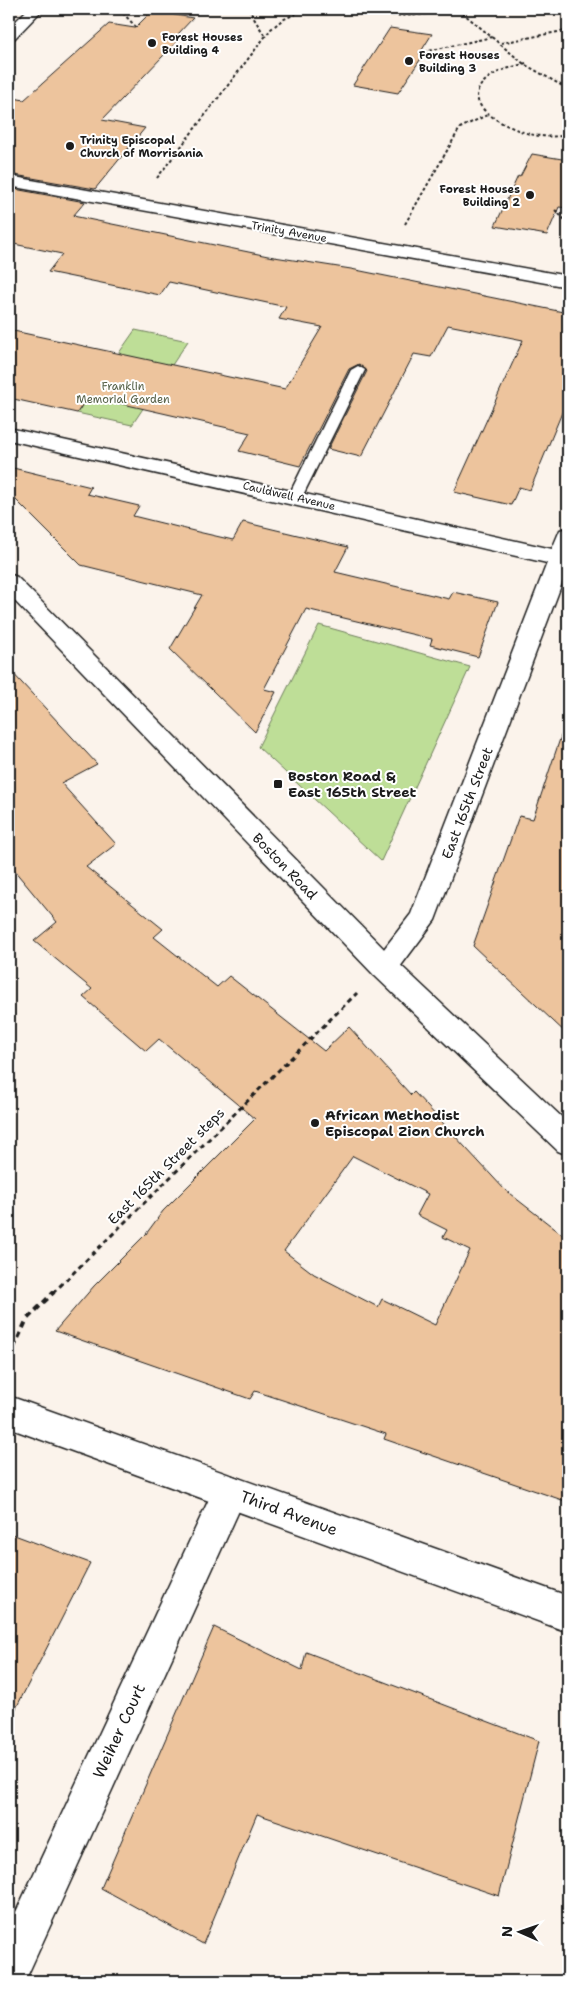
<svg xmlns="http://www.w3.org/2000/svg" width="577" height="1990" font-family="'Shantell Sans',sans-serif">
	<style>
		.green { fill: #bede97; stroke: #6d7d5a }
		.building { fill: #edc49d; stroke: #1c1c1c; fill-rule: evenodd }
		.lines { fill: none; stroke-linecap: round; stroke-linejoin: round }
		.service-casing { stroke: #1c1c1c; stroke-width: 3 }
		.minor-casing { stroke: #1c1c1c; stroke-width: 3 }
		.secondary-casing { stroke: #1c1c1c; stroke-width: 3 }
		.path-far2 { stroke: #1c1c1c; stroke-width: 2; stroke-dasharray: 3 2.5; stroke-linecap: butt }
		.path-far1 { stroke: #1c1c1c; stroke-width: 3; stroke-dasharray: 5 4; stroke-linecap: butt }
		.path { stroke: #1c1c1c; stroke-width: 4; stroke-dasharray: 6 5; stroke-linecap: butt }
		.service { fill: #fff; fill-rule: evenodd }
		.minor { fill: #fff; fill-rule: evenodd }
		.secondary { fill: #fff; fill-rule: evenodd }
		.poi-dot { fill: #1c1c1c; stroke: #fff; stroke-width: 2 }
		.labels { text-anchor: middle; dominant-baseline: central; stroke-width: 4; stroke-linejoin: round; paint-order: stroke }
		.far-poi-label { font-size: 11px; font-weight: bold; fill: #1c1c1c; stroke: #fff; text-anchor: start }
		.far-street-label { font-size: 11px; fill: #1c1c1c; stroke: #fff }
		.far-park-label { font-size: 11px; fill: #556047; stroke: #fff }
		.poi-label { font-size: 14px; font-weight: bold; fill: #1c1c1c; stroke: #fff; text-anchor: start }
		.street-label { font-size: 14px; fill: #1c1c1c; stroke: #fff }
		.near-street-label { font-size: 16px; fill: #1c1c1c; stroke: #fff }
	</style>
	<rect width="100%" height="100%" fill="#fbf3eb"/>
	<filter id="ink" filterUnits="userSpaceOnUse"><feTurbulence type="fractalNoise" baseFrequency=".02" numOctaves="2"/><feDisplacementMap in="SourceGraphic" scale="10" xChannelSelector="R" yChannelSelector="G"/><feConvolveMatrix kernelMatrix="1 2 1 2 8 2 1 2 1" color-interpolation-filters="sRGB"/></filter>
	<g filter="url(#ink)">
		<!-- green -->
		<g class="green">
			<path d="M135 330 188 341 132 425 77 413Z"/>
			<path d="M319 625 470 667 381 861 258 747Z"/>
		</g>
		<!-- building -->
		<g class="building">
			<path d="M152 11 193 18 178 34 183 35 102 120 145 128 95 189 9 174V97L24 100 109 24 135 28Z"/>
			<path d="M390 28 432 34 420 53 424 54 398 93 353 85Z"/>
			<path d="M532 154 568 160V208L559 207 547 235 495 226 518 176 520 177Z"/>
			<path d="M9 188 85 202 73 216 268 256 351 269 568 313V398L530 490 519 487 511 505 454 492 523 340 448 325 431 357 414 354 361 457 328 449 367 371 359 364 349 369 300 466 239 451 250 433 88 396 77 413 9 398V330L285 389 322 327 279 319 286 307 169 282 160 295 48 272 62 254 9 243Z"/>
			<path d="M9 467 91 487 87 494 139 506 133 516 198 532 233 540 243 522 348 547 335 572 449 599 453 592 498 602 478 657 430 645 432 639 306 609 264 689 276 692 255 732 170 649 202 595 81 565 9 493Z"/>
			<path d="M9 669 97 764 61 783 116 844 86 867 163 929 154 937 217 987 229 976 324 1051 349 1027 411 1095 414 1092 505 1190 568 1239V1502L384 1439 386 1434 255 1391 250 1399 55 1331 94 1286 146 1234 163 1211 255 1119 159 1039 146 1051 83 997 92 989 34 941 57 922 9 864ZM353 1156 428 1194 417 1215 447 1230 443 1237 470 1250 435 1325 382 1299 378 1307 314 1274 284 1251Z"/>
			<path d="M562 733 568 734V1035L473 946 519 816 533 819Z"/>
			<path d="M9 1533 90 1563 9 1722Z"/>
			<path d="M214 1627 302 1670 306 1652 539 1741 499 1896 257 1814 203 1944 101 1888Z"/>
		</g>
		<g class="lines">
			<defs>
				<path id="service" d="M358 366 365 370 302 497 295 502 290 500 288 497 351 370Z"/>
				<g id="minor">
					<path d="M28 9H43L14 39 9 40V28Z"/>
					<path d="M9 176 568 276V287L9 186Z"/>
					<path d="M9 428 552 549 560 530 568 528V567L435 920 394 975 384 978 374 975 370 967 411 914 547 563 9 440Z"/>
					<path d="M230 1475 242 1480 247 1492 242 1504 25 1981H9V1927L218 1480Z"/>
				</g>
				<g id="secondary">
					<path d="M9 574 17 577 394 959 568 1123V1155L558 1151 374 975 9 595Z"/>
					<path d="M9 1396 568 1596V1632L9 1428Z"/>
				</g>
			</defs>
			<!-- service casing -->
			<use href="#service" class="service-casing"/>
			<!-- minor casing -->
			<use href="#minor" class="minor-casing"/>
			<!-- secondary casing -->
			<use href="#secondary" class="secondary-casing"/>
			<!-- path-far2 -->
			<g class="path-far2">
				<path d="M119 9 137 28"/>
				<path d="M248 9 265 36"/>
				<path d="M359 9C392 19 423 16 457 9"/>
				<path d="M458 9 524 64 568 89"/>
				<path d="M501 43 568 30"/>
				<path d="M419 53 492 37"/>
				<path d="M526 63C514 67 501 69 490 77 451 104 511 130 534 135 545 137 557 137 568 135"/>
				<path d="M157 178 271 29 282 20 306 9"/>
				<path d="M555 210 568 223"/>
				<path d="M405 224 460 128 487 115"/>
			</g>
			<!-- path-far1 -->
			<path class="path-far1" d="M53 1293 357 993"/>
			<!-- path -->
			<path class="path" d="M9 1358 27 1319 54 1292"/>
			<!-- service -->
			<use href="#service" class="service"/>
			<!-- minor -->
			<use href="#minor" class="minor"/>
			<!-- secondary -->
			<use href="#secondary" class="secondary"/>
		</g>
	</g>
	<!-- markers -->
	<g class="poi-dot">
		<circle cx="152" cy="43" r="5"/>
		<circle cx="409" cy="61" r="5"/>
		<circle cx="70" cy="146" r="5"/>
		<circle cx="530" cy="195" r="5"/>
		<rect x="273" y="779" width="10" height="10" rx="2.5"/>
		<circle cx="315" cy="1123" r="5"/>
	</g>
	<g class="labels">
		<!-- far-poi labels -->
		<g class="far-poi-label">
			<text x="162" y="37">Forest Houses<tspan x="162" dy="13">Building 4</tspan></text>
			<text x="419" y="55">Forest Houses<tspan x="419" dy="13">Building 3</tspan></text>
			<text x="80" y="140">Trinity Episcopal<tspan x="80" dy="13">Church of Morrisania</tspan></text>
			<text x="520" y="189" text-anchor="end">Forest Houses<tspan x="520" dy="13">Building 2</tspan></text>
		</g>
		<!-- far-street labels -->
		<g class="far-street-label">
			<text transform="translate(289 232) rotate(10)">Trinity Avenue</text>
			<text transform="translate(289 496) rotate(13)">Cauldwell Avenue</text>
		</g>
		<!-- far-park labels -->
		<g class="far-park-label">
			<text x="123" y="386">Franklin<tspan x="123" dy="13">Memorial Garden</tspan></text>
		</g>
		<!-- poi labels -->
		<g class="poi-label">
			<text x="288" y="776">Boston Road &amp;<tspan x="288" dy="16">East 165th Street</tspan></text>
			<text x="325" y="1115">African Methodist<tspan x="325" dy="16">Episcopal Zion Church</tspan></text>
		</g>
		<!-- street labels -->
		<g class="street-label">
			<text transform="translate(467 803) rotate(-69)">East 165th Street</text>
			<text transform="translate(285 866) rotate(46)">Boston Road</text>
			<text transform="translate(166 1166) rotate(-45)">East 165th Street steps</text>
		</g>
		<!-- near-street labels -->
		<g class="near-street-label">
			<text transform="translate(289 1513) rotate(20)">Third Avenue</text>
			<text transform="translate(119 1731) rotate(-65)">Weiher Court</text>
		</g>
	</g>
	<!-- margin -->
	<rect width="577" height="1990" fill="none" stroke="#fff" stroke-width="30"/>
	<rect x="15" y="15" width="547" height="1960" fill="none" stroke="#1c1c1c" stroke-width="2" filter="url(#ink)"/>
	<!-- north arrow -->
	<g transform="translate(520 1932) rotate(272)" stroke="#ffffff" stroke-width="4" paint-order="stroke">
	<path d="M0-4L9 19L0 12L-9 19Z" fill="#1c1c1c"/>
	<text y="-8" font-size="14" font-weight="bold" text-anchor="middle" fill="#1c1c1c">N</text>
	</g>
</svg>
